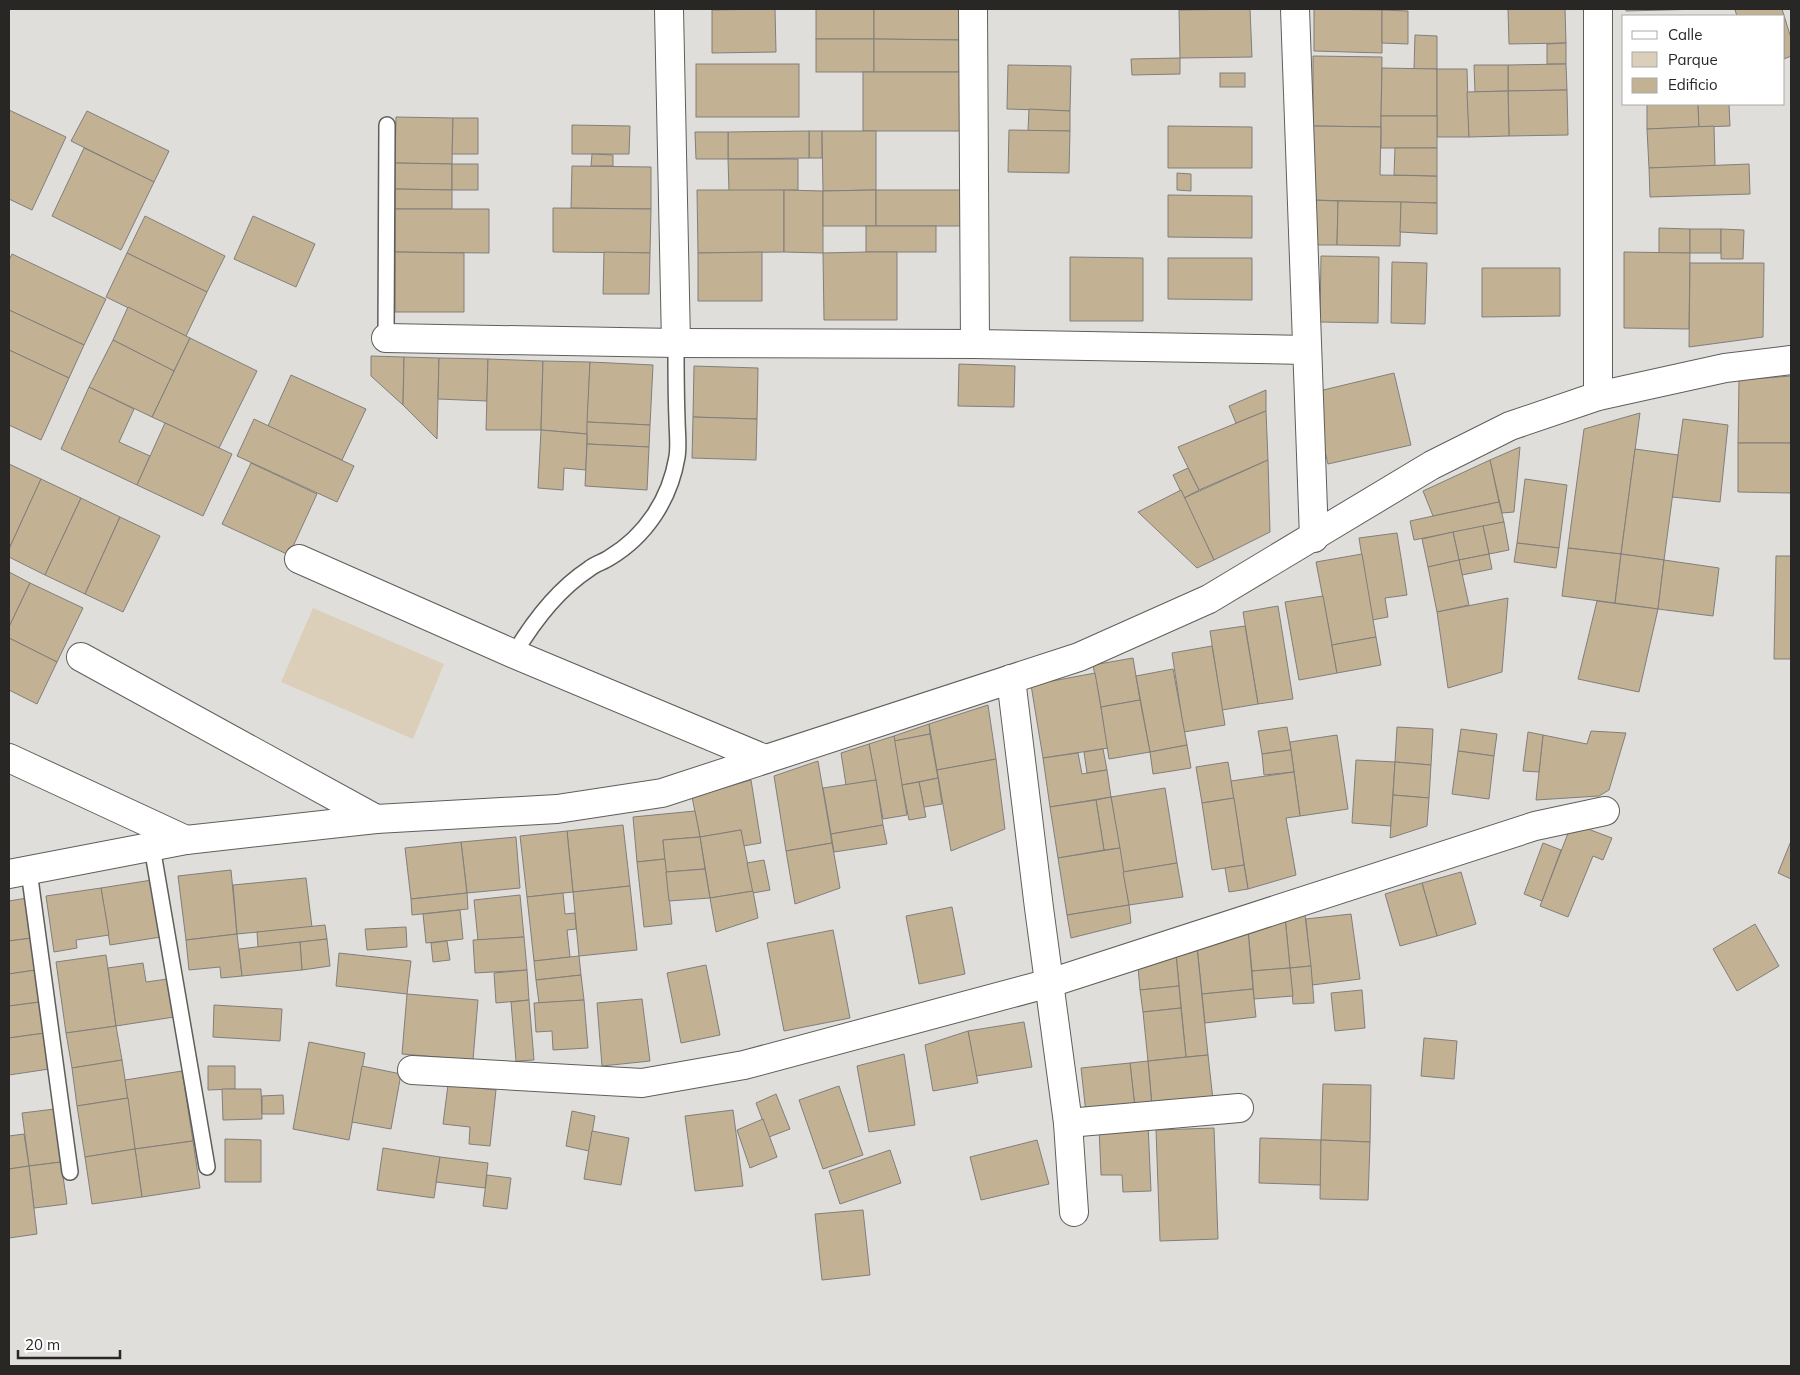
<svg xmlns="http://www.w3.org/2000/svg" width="1800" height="1375" font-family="Mulish,sans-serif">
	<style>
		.green { fill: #dbcfba }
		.building { fill: #c2b193; stroke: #817f7c }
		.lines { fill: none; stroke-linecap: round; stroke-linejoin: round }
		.service-casing { stroke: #605e5b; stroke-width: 18 }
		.minor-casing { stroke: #605e5b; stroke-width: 30 }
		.service { stroke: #fff; stroke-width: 15 }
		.minor { stroke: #fff; stroke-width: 28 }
	</style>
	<rect width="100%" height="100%" fill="#e0deda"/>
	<!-- green -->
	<path class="green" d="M313 608 444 664 413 739 281 682Z"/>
	<!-- building -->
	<g class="building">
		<path d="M775 9 776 52 712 53V10Z"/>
		<rect x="816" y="9" width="58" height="30"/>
		<path d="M874 9H959L960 40 874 39Z"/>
		<path d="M1250 9 1252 57 1180 58 1179 10Z"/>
		<path d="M1314 9 1382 10V53L1314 51Z"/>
		<path d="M1508 9H1565L1566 43 1509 44Z"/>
		<path d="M1626 9H1703L1626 11Z"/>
		<path d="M1738 9H1782L1791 38V56L1784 59V16H1737L1735 10Z"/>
		<path d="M1382 10 1408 11V44L1382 43Z"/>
		<path d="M1415 35 1437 36V69H1414Z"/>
		<rect x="816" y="39" width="58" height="33"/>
		<path d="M874 39 960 40V72H874Z"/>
		<path d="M1566 43V64H1547V44Z"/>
		<path d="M1313 56 1382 57 1381 127 1313 126Z"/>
		<path d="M1180 58V74L1132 75 1131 59Z"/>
		<rect x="696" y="64" width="103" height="53"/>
		<path d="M1566 64 1567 90 1508 91V65Z"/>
		<path d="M1008 65 1071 66 1070 111 1007 109Z"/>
		<path d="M1474 65H1508V91L1475 92Z"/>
		<path d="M1382 68 1437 69V116H1381Z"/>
		<path d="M1437 69H1467L1469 137H1437Z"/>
		<rect x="863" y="72" width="97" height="59"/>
		<rect x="1220" y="73" width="25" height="14"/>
		<path d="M1567 90 1568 135 1509 136 1508 91Z"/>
		<path d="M1508 91 1509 136 1469 137 1467 92Z"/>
		<path d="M1647 104H1698L1699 127 1647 129Z"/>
		<path d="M1698 104H1729L1730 126 1699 127Z"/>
		<path d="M1029 109 1070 111V131H1028Z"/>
		<path d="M9 110 66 137 32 210 9 199Z"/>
		<path d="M87 111 169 151 154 182 71 141Z"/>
		<rect x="1381" y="116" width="56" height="32"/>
		<path d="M396 117 453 118 452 164 395 163Z"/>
		<path d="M453 118H478V154H452Z"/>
		<path d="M572 125 630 126 629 154H572Z"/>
		<path d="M1168 126 1252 127V168H1168Z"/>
		<path d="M1313 126 1381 127 1380 175 1437 176V203L1311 200Z"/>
		<path d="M1714 126 1715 166 1649 168 1647 129Z"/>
		<path d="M1009 130 1070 131 1069 173 1008 172Z"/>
		<rect x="809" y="131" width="13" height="27"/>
		<path d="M809 131V158L728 159V132Z"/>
		<path d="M822 131H876V190L823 191Z"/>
		<path d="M695 132H728V159H696Z"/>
		<path d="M84 148 154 182 121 250 52 216Z"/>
		<path d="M1395 148H1437V176L1394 175Z"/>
		<path d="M592 154 613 155V166H591Z"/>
		<path d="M728 159H798V190L729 191Z"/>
		<path d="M395 163 452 164V190L395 189Z"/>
		<rect x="452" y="164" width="26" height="26"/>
		<path d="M1749 164 1750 194 1650 197 1649 168Z"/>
		<path d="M572 166 651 167V209L571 208Z"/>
		<path d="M1177 173 1191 174V191L1177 190Z"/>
		<path d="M395 189 452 190V209H395Z"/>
		<path d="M697 190H784V252L698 253Z"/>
		<path d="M784 190 823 191V253L784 252Z"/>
		<path d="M876 190V226H823V191Z"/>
		<rect x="876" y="190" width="85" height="36"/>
		<path d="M1168 195 1252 196V238L1168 237Z"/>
		<path d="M1311 200 1338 201 1337 245H1311Z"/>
		<path d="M1338 201 1401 202 1400 246 1337 245Z"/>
		<path d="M1401 202 1437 203V234L1400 232Z"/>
		<path d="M553 208 651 209 650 253 553 252Z"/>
		<path d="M395 209H489V253L395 252Z"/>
		<path d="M145 216 225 256 207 292 127 253Z"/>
		<path d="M253 216 315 244 296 287 234 259Z"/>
		<rect x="866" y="226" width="70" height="26"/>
		<path d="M1659 228 1690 229V253H1659Z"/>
		<rect x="1690" y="229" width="31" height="24"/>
		<path d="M1721 229 1744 230 1743 259H1721Z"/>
		<path d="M395 252 464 253V312H395Z"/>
		<path d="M604 252 650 253 649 294H603Z"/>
		<path d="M762 252V301H698V253Z"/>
		<path d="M866 252H897V320H824L823 253Z"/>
		<path d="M1624 252 1690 253 1689 329 1624 328Z"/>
		<path d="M127 253 207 292 186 336 106 297Z"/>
		<path d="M12 254 106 299 84 345 9 310V260Z"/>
		<path d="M1321 256 1379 257 1378 323 1320 322Z"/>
		<path d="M1070 257 1143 258V321H1070Z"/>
		<path d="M1168 258H1252V300L1168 299Z"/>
		<path d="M1392 262 1427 263 1425 324 1391 323Z"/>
		<path d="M1690 263H1764L1763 337 1689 347Z"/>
		<path d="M1482 268H1560V316L1482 317Z"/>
		<path d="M128 307 190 338 174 371 113 340Z"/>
		<path d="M9 310 84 345 69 378 9 350Z"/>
		<path d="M190 338 257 371 219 448 152 417Z"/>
		<path d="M113 340 174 371 152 417 89 387Z"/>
		<path d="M9 350 69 378 41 440 9 425Z"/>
		<path d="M371 356 404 357 403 405 371 376Z"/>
		<path d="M404 357 439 358 437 439 403 405Z"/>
		<path d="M439 358 488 359 487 401 438 399Z"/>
		<path d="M488 359 543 361 541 430H486Z"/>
		<path d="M543 361 590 362 587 434 541 430Z"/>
		<path d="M590 362 653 365 650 425 587 422Z"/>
		<path d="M959 364 1015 366 1014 407 958 406Z"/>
		<path d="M694 366 758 368 757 419 693 417Z"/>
		<path d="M1394 373 1411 445 1328 464 1311 393Z"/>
		<path d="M291 375 366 409 342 460 268 426Z"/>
		<path d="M1791 376V443H1738L1739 380Z"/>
		<path d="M89 387 134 409 119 442 150 456 137 485 61 449Z"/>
		<path d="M1266 390V411L1236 423 1229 406Z"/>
		<path d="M1266 411 1268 460 1199 490 1178 447Z"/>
		<path d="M1640 413 1621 554 1568 548 1584 429Z"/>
		<path d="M693 417 757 419 756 460 692 458Z"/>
		<path d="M254 419 354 466 337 502 237 456Z"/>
		<path d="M1683 419 1728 425 1720 502 1672 497Z"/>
		<path d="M587 422 650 425 649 447 587 444Z"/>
		<path d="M165 423 232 454 203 516 137 485Z"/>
		<path d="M541 430 587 434 586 470 564 468 563 490 538 488Z"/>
		<path d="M1738 443H1791V493L1738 492Z"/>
		<path d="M587 444 649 447 647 490 585 486Z"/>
		<path d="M1520 447 1514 512 1502 513 1490 460Z"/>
		<path d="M1635 449 1678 455 1664 560 1621 554Z"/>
		<path d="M1268 460 1270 532 1214 560 1184 498Z"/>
		<path d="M1490 460 1499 502 1433 516 1423 491Z"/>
		<path d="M251 463 317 494 289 555 222 524Z"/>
		<path d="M9 464 41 479 9 549Z"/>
		<path d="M1188 468 1199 490 1184 498 1173 475Z"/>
		<path d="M41 479 81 498 45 575 9 557V549Z"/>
		<path d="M1525 479 1567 485 1559 548 1517 543Z"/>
		<path d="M1181 490 1214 560 1197 568 1138 512Z"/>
		<path d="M81 498 120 517 85 594 45 575Z"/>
		<path d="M1499 502 1504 522 1414 540 1410 521Z"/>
		<path d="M120 517 160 536 123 612 85 594Z"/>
		<path d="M1504 522 1509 550 1489 554 1483 526Z"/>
		<path d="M1483 526 1489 554 1459 560 1453 532Z"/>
		<path d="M1453 532 1459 560 1428 567 1422 539Z"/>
		<path d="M1397 533 1407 595 1385 598 1388 617 1372 620 1359 538Z"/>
		<path d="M1517 543 1559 548 1556 568 1514 562Z"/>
		<path d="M1568 548 1621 554 1615 603 1562 596Z"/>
		<path d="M1362 554 1376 637 1332 645 1316 562Z"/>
		<path d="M1489 554 1492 569 1462 575 1459 560Z"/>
		<path d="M1621 554 1664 560 1658 609 1615 603Z"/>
		<path d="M1776 556H1791V659H1774Z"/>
		<path d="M1459 560 1469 605 1437 612 1428 567Z"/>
		<path d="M1664 560 1719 568 1713 616 1658 609Z"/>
		<path d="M9 572 30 583 9 627Z"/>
		<path d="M30 583 83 608 57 662 9 638V627Z"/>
		<path d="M1323 596 1337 673 1299 680 1285 602Z"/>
		<path d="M1508 598 1502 672 1448 688 1437 612Z"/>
		<path d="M1597 601 1658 609 1639 692 1578 679Z"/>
		<path d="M1278 606 1293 699 1258 704 1243 612Z"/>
		<path d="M1245 626 1258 704 1222 710 1210 631Z"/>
		<path d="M1376 637 1381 665 1337 673 1332 645Z"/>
		<path d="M9 638 57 662 37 704 9 690Z"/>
		<path d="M1212 646 1225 725 1184 732 1172 653Z"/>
		<path d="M1133 658 1140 700 1101 707 1093 665Z"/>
		<path d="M1173 669 1187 745 1150 752 1136 676Z"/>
		<path d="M1095 673 1108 748 1043 758 1031 685Z"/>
		<path d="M1140 700 1150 752 1109 759 1101 707Z"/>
		<path d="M988 705 996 759 937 770 929 724Z"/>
		<path d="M929 724 930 734 894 741V736Z"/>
		<path d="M1287 727 1291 750 1262 754 1258 731Z"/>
		<path d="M1397 727 1433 729 1431 765 1395 762Z"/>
		<path d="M1461 729 1497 734 1494 756 1458 751Z"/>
		<path d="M1591 731 1626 733 1609 790 1599 796 1536 800 1543 735 1587 744Z"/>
		<path d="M1528 732 1543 735 1539 772 1523 771Z"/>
		<path d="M930 734 938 778 902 785 894 741Z"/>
		<path d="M1337 735 1348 809 1300 816 1290 742Z"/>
		<path d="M894 736 907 815 883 819 869 744Z"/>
		<path d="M869 744 876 780 846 785 841 753Z"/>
		<path d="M1187 745 1191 768 1153 774 1150 752Z"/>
		<path d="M1103 749 1107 770 1087 773 1084 752Z"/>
		<path d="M1291 750 1294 772 1264 775 1262 754Z"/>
		<path d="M1458 751 1494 756 1489 799 1452 794Z"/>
		<path d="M1078 753 1082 774 1107 770 1111 797 1050 807 1043 758Z"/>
		<path d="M996 759 1005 829 951 851 937 770Z"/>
		<path d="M1356 760 1395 762 1391 826 1352 823Z"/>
		<path d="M818 761 832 843 786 851 774 776Z"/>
		<path d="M1228 762 1234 798 1202 803 1196 767Z"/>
		<path d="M1395 762 1431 765 1429 798 1393 795Z"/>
		<path d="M1294 772 1300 816 1286 818 1296 875 1248 889 1231 781Z"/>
		<path d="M938 778 942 804 924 807 919 782Z"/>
		<path d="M751 780 761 843 743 846 741 830 700 837 692 797Z"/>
		<path d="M876 780 883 825 831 834 823 788Z"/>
		<path d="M919 782 926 817 909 820 902 785Z"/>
		<path d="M1165 788 1177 863 1123 872 1111 797Z"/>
		<path d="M1393 795 1429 798 1427 826 1390 838Z"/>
		<path d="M1111 797 1120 848 1104 850 1096 800Z"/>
		<path d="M1234 798 1244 865 1212 870 1202 803Z"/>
		<path d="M1096 800 1104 850 1058 858 1050 807Z"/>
		<path d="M695 811 700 837 663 840 665 859 637 862 633 817Z"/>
		<path d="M1572 823 1612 838 1603 860 1593 856 1568 917 1540 906Z"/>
		<path d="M623 825 630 886 573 892 567 831Z"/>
		<path d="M883 825 887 844 834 852 831 834Z"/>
		<path d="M741 830 753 891 710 898 700 837Z"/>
		<path d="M567 831 573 892 527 897 520 836Z"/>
		<path d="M516 837 520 888 467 893 461 842Z"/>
		<path d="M700 837 705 869 666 872 663 840Z"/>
		<path d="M1791 841V879L1778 873Z"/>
		<path d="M461 842 467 893 411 899 405 848Z"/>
		<path d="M832 843 840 888 795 904 786 851Z"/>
		<path d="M1543 843 1561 850 1542 901 1524 894Z"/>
		<path d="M1120 848 1129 905 1067 915 1058 858Z"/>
		<path d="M665 859 672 924 644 927 637 862Z"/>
		<path d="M764 860 770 890 753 893 747 863Z"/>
		<path d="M1177 863 1183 897 1129 905 1123 872Z"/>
		<path d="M1244 865 1248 889 1229 892 1225 868Z"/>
		<path d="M705 869 710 898 669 901 666 872Z"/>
		<path d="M231 870 237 934 186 940 178 876Z"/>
		<path d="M1461 872 1476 924 1437 936 1422 883Z"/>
		<path d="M306 878 312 927 237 934 233 885Z"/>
		<path d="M152 880 161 937 110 945 101 888Z"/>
		<path d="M1422 883 1437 936 1400 946 1385 894Z"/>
		<path d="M630 886 637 950 579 956 573 892Z"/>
		<path d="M101 888 109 935 76 940 77 948 54 952 46 896Z"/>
		<path d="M753 891 758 918 716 932 710 898Z"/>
		<path d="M467 893 468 909 412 915 411 899Z"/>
		<path d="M563 893 565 914 575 913 576 929 567 930 570 957 534 961 527 897Z"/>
		<path d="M520 895 524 937 478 940 474 900Z"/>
		<path d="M27 898 32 938 9 941V901Z"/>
		<path d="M1129 905 1131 923 1071 938 1067 915Z"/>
		<path d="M952 907 965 974 919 984 906 916Z"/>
		<path d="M460 910 463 939 426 943 423 914Z"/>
		<path d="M1351 914 1360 979 1312 985 1306 919Z"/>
		<path d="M1305 915 1311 966 1290 968 1285 917Z"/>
		<path d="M1285 917 1290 968 1252 971 1248 930Z"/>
		<path d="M1755 924 1779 966 1737 991 1713 949Z"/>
		<path d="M325 925 327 939 258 947 257 932Z"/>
		<path d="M406 927 407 947 367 950 365 929Z"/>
		<path d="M833 930 850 1018 784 1031 767 943Z"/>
		<path d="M1248 930 1253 989 1202 994 1197 947Z"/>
		<path d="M237 934 242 976 221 978 220 967 189 970 186 940Z"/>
		<path d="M524 937 527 970 475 973 473 940Z"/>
		<path d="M32 938 36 970 9 974V941Z"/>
		<path d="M327 939 330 966 302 970 300 942Z"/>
		<path d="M447 941 450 960 433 962 431 943Z"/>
		<path d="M300 942 302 970 242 976 239 949Z"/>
		<path d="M1197 947 1208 1055 1186 1057 1176 954Z"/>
		<path d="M339 953 411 961 407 994 336 986Z"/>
		<path d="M1176 954 1179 986 1140 990 1138 967Z"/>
		<path d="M106 955 116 1026 66 1033 56 962Z"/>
		<path d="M579 956 581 975 536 980 534 961Z"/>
		<path d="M143 963 146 982 168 979 174 1017 116 1026 108 968Z"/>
		<path d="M706 965 720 1035 681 1043 667 973Z"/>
		<path d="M1311 966 1314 1003 1293 1004 1290 968Z"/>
		<path d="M1290 968 1293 996 1254 999 1252 971Z"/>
		<path d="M36 970 40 1002 9 1006V974Z"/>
		<path d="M527 970 529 1000 496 1003 494 973Z"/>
		<path d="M581 975 584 1000 539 1003 536 980Z"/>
		<path d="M1179 986 1181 1008 1143 1012 1140 990Z"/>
		<path d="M1253 989 1256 1017 1205 1023 1202 994Z"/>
		<path d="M1362 990 1365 1028 1335 1031 1331 993Z"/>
		<path d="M407 994 478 1000 473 1060 402 1054Z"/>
		<path d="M642 999 650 1061 602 1066 597 1003Z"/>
		<path d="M529 1000 534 1060 516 1061 511 1002Z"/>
		<path d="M584 1000 588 1048 553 1050 552 1031 536 1032 534 1003Z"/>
		<path d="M40 1002 45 1033 9 1038V1006Z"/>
		<path d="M214 1005 282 1009 280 1041 213 1037Z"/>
		<path d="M1181 1008 1186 1057 1148 1061 1143 1012Z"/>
		<path d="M1024 1022 1032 1067 976 1076 968 1031Z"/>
		<path d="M116 1026 122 1060 72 1068 66 1033Z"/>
		<path d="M968 1031 978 1083 933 1091 925 1045Z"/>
		<path d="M45 1033 49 1069 9 1075V1038Z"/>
		<path d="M1424 1038 1457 1041 1454 1079 1421 1076Z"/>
		<path d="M309 1042 365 1053 349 1140 293 1129Z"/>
		<path d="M904 1054 915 1125 869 1132 857 1066Z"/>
		<path d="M1208 1055 1213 1100 1152 1106 1148 1061Z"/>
		<path d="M122 1060 128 1098 77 1106 72 1068Z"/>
		<path d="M1148 1061 1152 1106 1135 1108 1130 1063Z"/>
		<path d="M1130 1063 1135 1108 1086 1113 1081 1068Z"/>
		<path d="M208 1066H235V1089L208 1090Z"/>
		<path d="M362 1066 401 1074 391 1129 352 1122Z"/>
		<path d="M182 1071 193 1141 135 1149 125 1080Z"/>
		<path d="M1323 1084 1371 1085 1370 1142 1321 1140Z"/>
		<path d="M448 1085 496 1090 490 1146 469 1144 470 1127 443 1124Z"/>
		<path d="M839 1086 863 1155 823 1169 799 1100Z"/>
		<path d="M222 1089H261L262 1119 223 1120Z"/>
		<path d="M776 1094 790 1129 769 1137 756 1103Z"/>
		<path d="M283 1095 284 1114H262V1096Z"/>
		<path d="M128 1098 135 1149 85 1157 77 1106Z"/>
		<path d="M55 1109 61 1162 29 1166 22 1113Z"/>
		<path d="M733 1110 743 1186 695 1191 685 1116Z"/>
		<path d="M572 1111 595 1116 589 1151 566 1146Z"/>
		<path d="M763 1119 777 1157 750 1168 737 1130Z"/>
		<path d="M1148 1124 1151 1191 1123 1192 1122 1175H1101L1099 1127Z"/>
		<path d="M1214 1128 1218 1239 1160 1241 1156 1130Z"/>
		<path d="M592 1131 629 1138 621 1185 584 1179Z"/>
		<path d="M24 1134 29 1166 9 1169V1136Z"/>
		<path d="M1260 1138 1321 1140V1185L1259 1183Z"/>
		<path d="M225 1139 261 1140V1182H225Z"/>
		<path d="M1037 1140 1049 1184 981 1200 970 1157Z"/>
		<path d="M1321 1140 1370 1142 1368 1200 1320 1199Z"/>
		<path d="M193 1141 200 1188 142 1197 135 1149Z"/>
		<path d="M383 1148 440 1157 434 1198 377 1190Z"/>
		<path d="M135 1149 142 1197 92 1204 85 1157Z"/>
		<path d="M890 1150 901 1183 840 1204 829 1171Z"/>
		<path d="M440 1157 488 1163 485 1188 436 1182Z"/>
		<path d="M61 1162 67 1204 34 1208 29 1166Z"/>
		<path d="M29 1166 37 1234 9 1238V1169Z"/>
		<path d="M487 1175 511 1178 507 1209 483 1206Z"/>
		<path d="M863 1210 870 1275 822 1280 815 1214Z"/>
	</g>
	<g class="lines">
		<defs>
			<g id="service">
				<path d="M386 338 387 125"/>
				<path d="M514 654C533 622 557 590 589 569 595 564 603 562 609 558 646 536 670 499 677 457 679 445 677 431 677 419 676 394 676 368 676 343"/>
				<path d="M152 847 207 1167"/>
				<path d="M29 871 70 1172"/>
			</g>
			<g id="minor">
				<path d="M669 9 676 343"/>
				<path d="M973 9 975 344"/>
				<path d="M1295 9 1314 538"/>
				<path d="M1598 9V396"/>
				<path d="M386 338 676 343 975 344 1307 350"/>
				<path d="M299 559 514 654 765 759"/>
				<path d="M81 657 376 819"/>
				<path d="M1011 679 1039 908 1068 1123 1074 1212"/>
				<path d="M9 758 186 840"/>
				<path d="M9 874 186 840 376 819 557 809 662 793 1079 657 1209 599 1432 465 1510 426 1598 396 1725 368 1791 360"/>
				<path d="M412 1070 642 1083 744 1065 1050 983 1535 826 1605 811"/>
				<path d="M1068 1123 1239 1108"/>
			</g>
		</defs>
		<!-- service casing -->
		<use href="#service" class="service-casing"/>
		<!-- minor casing -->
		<use href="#minor" class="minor-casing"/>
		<!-- service -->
		<use href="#service" class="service"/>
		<!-- minor -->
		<use href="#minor" class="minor"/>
	</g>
	<!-- border -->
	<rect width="1800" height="1375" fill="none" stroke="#282725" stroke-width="20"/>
	<!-- legend -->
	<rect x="1622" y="15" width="162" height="90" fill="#ffffff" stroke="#a9a9a8"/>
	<rect x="1632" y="31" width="25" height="8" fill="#ffffff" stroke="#a9a9a8"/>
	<text x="1668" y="40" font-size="15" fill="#282725">Calle</text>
	<rect x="1632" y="52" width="25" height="15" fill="#dbcfba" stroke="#a9a9a8"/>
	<text x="1668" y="65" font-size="15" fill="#282725">Parque</text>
	<rect x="1632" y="78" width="25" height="15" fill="#c2b193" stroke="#a9a9a8"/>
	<text x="1668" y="90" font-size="15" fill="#282725">Edificio</text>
	<!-- scale -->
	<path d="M18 1350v8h102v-8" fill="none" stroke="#282725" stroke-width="2.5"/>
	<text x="25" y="1350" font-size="15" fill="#282725" stroke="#ffffff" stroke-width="4" paint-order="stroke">20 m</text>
</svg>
